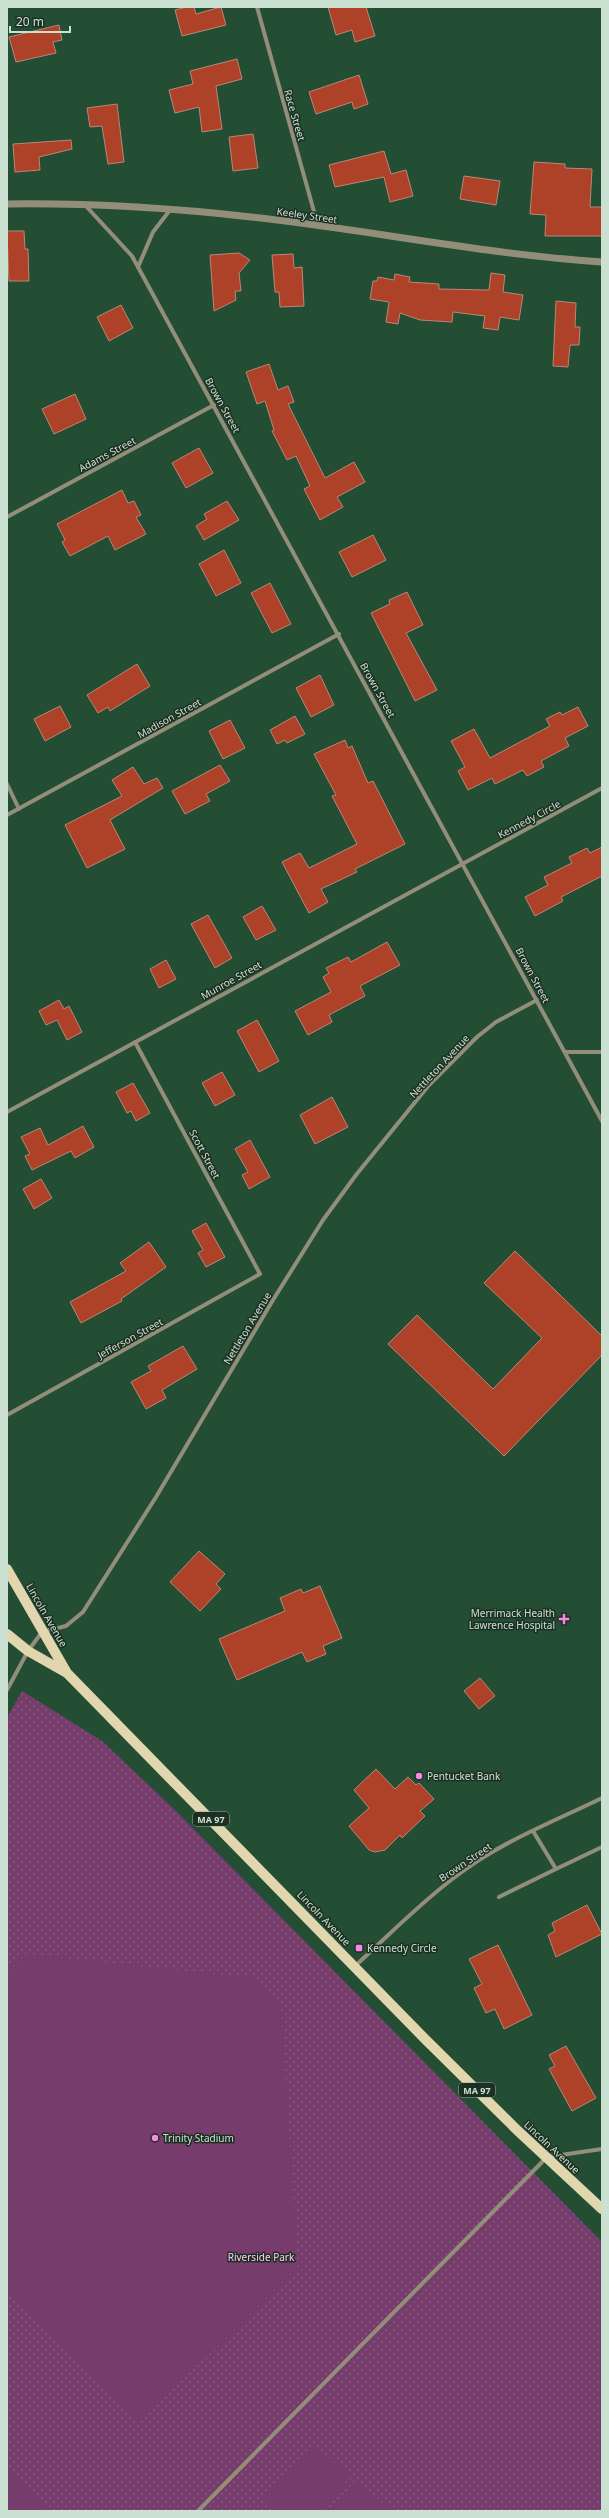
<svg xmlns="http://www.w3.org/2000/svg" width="609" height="2518" font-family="'Noto Sans',sans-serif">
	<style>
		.park { fill: url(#park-dots) }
		.pitch { fill: #763c6b }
		.building { fill: #ad4228; stroke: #b98779 }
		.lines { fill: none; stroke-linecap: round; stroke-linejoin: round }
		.minor { stroke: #938e7a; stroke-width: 4 }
		.tertiary { stroke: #938e7a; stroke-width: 7 }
		.primary { stroke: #e1d6ad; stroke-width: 10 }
		.poi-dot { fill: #fb86e5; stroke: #1d2f23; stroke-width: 1.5 }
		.labels { text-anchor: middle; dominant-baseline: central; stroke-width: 3; stroke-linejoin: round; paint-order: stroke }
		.shield { fill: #1d2f23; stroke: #96ac9d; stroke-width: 1 }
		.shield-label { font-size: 9px; font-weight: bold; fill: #cae1d1 }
		.street-label { font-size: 10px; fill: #cae1d1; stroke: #1d2f23 }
		.poi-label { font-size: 10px; fill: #cae1d1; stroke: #1d2f23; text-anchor: start }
		.park-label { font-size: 10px; fill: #ffcff3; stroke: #1d2f23 }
	</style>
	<defs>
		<pattern id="park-dots" width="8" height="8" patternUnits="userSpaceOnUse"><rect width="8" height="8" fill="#763c6b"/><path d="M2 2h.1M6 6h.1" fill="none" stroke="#88587f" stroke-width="1.8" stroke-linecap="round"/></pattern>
	</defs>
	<rect width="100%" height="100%" fill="#244e34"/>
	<!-- park -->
	<path class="park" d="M22 1691 102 1741 175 1810 602 2242V2511H7V1718Z"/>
	<!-- pitch -->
	<g class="pitch">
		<path d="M26 1954 253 1978 281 2005 298 2266 232 2333 138 2421 7 2289V1973Z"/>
		<path d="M313 2444 351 2476 321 2511H277L264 2500Z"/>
		<path d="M7 2470 47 2508 44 2511H7Z"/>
		<path d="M356 2480 392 2511H330Z"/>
	</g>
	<!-- building -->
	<g class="building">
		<path d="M187 7H194L196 14 221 7 226 25 182 36 175 10Z"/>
		<path d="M328 7H366L375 36 355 42 352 30 336 35Z"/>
		<path d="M59 25 62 40 53 42 56 53 16 62 9 37Z"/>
		<path d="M237 59 242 79 216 86 222 129 202 132 199 107 175 113 169 90 193 84 190 71Z"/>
		<path d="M359 75 368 104 354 109 352 102 316 114 309 92Z"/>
		<path d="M117 104 124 162 108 164 102 126 90 127 87 108Z"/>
		<path d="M253 134 258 168 233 171 229 137Z"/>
		<path d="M71 140 72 149 39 157 40 170 15 172 13 144Z"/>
		<path d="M384 151 391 174 406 170 413 196 390 202 384 177 335 187 329 165Z"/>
		<path d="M534 162 565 164V168L592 169 590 207H602V236H545L546 215 530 214Z"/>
		<path d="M464 176 500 181 496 205 460 199Z"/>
		<path d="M7 231H24L25 249H28L29 281H9Z"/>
		<path d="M239 253 250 260 239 273 241 291H235L236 300 214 311 210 255Z"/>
		<path d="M293 254 294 268 302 267 304 306 280 307 279 292H275L272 255Z"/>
		<path d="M491 273 505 275 503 292 523 295 519 320 500 317 498 330 483 328 485 316 453 312 452 322 420 320 400 313 398 324 386 322 389 302 370 299 373 281H377L378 277 394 280 395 274 410 277 409 282 439 284V289L489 290Z"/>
		<path d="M556 301 576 303 575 327H580L579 345H570L568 367 553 366Z"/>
		<path d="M121 305 133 328 109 341 97 317Z"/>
		<path d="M269 364 278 390 288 386 294 402 288 404 325 478 354 462 365 482 337 497 343 507 320 520 304 489 310 486 296 456 287 460 272 431 274 430 265 401 257 404 246 372Z"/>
		<path d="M75 394 86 419 54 434 42 409Z"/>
		<path d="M199 448 213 473 186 488 172 463Z"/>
		<path d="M122 490 128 503 134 501 141 515 136 517 146 534 115 550 108 536 70 556 62 542 65 540 57 524Z"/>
		<path d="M227 501 239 520 204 540 196 526 207 519 204 514Z"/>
		<path d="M373 535 386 560 352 577 339 552Z"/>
		<path d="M224 550 241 583 216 596 199 564Z"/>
		<path d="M270 583 291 624 272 633 251 593Z"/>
		<path d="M407 592 423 625 406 633 437 690 415 701 371 613 390 604 389 600Z"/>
		<path d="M137 664 150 686 110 711 108 707 98 713 87 695Z"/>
		<path d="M320 675 334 705 311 717 296 688Z"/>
		<path d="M60 706 71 727 45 741 34 719Z"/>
		<path d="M578 707 588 726 565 738 569 746 541 761 544 767 527 776 523 770 495 784 492 778 468 790 458 771 465 767 451 741 474 729 490 758 550 726 546 719 560 712 562 715Z"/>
		<path d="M295 716 305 734 287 743 285 740 277 744 270 730Z"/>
		<path d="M230 720 245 748 223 759 209 731Z"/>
		<path d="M345 740 348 748 352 746 368 783 373 781 405 844 355 869 357 872 321 889 328 902 309 913 282 862 300 853 309 868 357 844 332 796 336 795 314 754Z"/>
		<path d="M220 765 230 781 206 794 210 801 185 814 172 791Z"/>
		<path d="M133 767 144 784 157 778 163 788 110 820 125 849 87 868 65 825 122 796 112 780Z"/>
		<path d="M602 847V876L561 897 563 901 535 916 525 897 548 885 544 877 572 863 569 857 587 848 590 853Z"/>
		<path d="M262 906 276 930 256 940 243 917Z"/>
		<path d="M208 915 232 958 215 968 191 924Z"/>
		<path d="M387 942 400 965 360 986 365 996 329 1015 332 1022 308 1035 295 1011 331 992 323 977 329 973 326 968 348 957 351 962Z"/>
		<path d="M166 960 176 979 159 988 150 969Z"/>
		<path d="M59 1000 64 1009 69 1006 82 1032 67 1040 57 1020 46 1025 39 1011Z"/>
		<path d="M257 1020 279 1061 259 1072 237 1031Z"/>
		<path d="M222 1072 235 1095 215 1106 202 1083Z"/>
		<path d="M133 1083 150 1113 136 1121 131 1111 127 1113 116 1092Z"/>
		<path d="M332 1097 348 1127 315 1144 300 1115Z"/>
		<path d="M83 1126 94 1147 75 1158 71 1151 32 1170 25 1156 30 1154 21 1137 40 1128 48 1145Z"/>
		<path d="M250 1140 270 1177 249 1189 242 1175 248 1172 235 1149Z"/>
		<path d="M41 1179 52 1198 34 1209 23 1189Z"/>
		<path d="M206 1223 225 1257 206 1267 198 1253 203 1250 192 1231Z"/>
		<path d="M149 1242 166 1267 121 1299 122 1301 81 1323 70 1302 126 1271 120 1263Z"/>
		<path d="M515 1251 602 1336V1355L504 1456 388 1344 417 1315 493 1389 542 1338 484 1283Z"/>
		<path d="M183 1346 197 1369 162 1390 166 1398 146 1409 131 1382 151 1371 148 1366Z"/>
		<path d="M199 1551 225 1574 216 1584 221 1589 200 1611 170 1582Z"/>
		<path d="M320 1586 342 1638 323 1646 326 1654 307 1662 302 1652 237 1680 219 1639 285 1611 280 1598 301 1589 303 1593Z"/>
		<path d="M480 1678 495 1696 479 1709 464 1691Z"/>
		<path d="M376 1769 395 1789 408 1777 416 1785 419 1783 434 1799 420 1811 425 1816 402 1838 400 1835 385 1850 375 1852 369 1850 349 1826 369 1808 354 1790Z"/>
		<path d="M587 1905 602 1934 556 1957 548 1935 555 1931 552 1923Z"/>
		<path d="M498 1945 532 2015 504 2029 495 2009 486 2013 474 1988 482 1984 469 1959Z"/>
		<path d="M566 2046 596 2098 572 2111 549 2069 555 2066 549 2055Z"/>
	</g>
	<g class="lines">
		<!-- minor -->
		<g class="minor">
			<path d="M257 7 318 226"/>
			<path d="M85 205 132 256 602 1121"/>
			<path d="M138 267 153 232 170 210"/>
			<path d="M7 517 214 405"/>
			<path d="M7 784 19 809"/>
			<path d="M7 815 339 634"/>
			<path d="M565 1052H602"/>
			<path d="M7 1112 602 788"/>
			<path d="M7 1415 260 1274 135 1042"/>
			<path d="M7 1690 28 1651 42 1632 66 1626 83 1612 156 1497 273 1300 323 1220 356 1175 429 1085 477 1037 496 1022 537 1000"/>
			<path d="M533 1831 556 1869 602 1847"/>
			<path d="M499 1897 556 1869"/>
			<path d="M355 1966C388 1936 419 1904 455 1877 498 1843 553 1822 602 1798"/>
			<path d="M198 2511 547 2157 602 2149"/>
		</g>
		<!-- tertiary -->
		<path class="tertiary" d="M7 204C88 203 171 208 251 217 369 230 484 254 602 262"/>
		<!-- primary -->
		<g class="primary">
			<path d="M7 1569 67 1673 425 2039 517 2130 602 2209"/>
			<path d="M7 1634 28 1651 65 1672"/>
		</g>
	</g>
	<!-- markers -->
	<g class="poi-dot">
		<path d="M562 1613h4v4h4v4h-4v4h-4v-4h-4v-4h4z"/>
		<circle cx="419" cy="1776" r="4"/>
		<rect x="355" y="1944" width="8" height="8" rx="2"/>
		<circle cx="155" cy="2138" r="4"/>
	</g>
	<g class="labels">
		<!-- shield labels -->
		<g class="shield">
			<rect x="193" y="1812" width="36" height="14" rx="3"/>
			<rect x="459" y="2083" width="36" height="14" rx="3"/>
		</g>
		<g class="shield-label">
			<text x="211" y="1819">MA 97</text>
			<text x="477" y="2090">MA 97</text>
		</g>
		<!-- street labels -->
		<g class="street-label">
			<text transform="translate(295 115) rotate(74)">Race Street</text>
			<text transform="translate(307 215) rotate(8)">Keeley Street</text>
			<text transform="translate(223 405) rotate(61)">Brown Street</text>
			<text transform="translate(107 454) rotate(-28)">Adams Street</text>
			<text transform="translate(378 690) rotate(61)">Brown Street</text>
			<text transform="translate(169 718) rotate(-29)">Madison Street</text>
			<text transform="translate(529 819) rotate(-28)">Kennedy Circle</text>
			<text transform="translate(533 975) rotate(62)">Brown Street</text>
			<text transform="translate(231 980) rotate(-29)">Munroe Street</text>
			<text transform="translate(439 1066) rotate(-47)">Nettleton Avenue</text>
			<text transform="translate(205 1154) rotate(62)">Scott Street</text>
			<text transform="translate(247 1328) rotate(-59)">Nettleton Avenue</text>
			<text transform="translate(130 1338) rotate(-29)">Jefferson Street</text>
			<text transform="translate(47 1615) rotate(60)">Lincoln Avenue</text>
			<text transform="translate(465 1862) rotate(-34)">Brown Street</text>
			<text transform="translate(324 1918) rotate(46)">Lincoln Avenue</text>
			<text transform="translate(552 2147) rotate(43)">Lincoln Avenue</text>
		</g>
		<!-- poi labels -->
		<g class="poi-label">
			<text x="555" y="1613" text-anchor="end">Merrimack Health<tspan x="555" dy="12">Lawrence Hospital</tspan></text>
			<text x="427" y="1776">Pentucket Bank</text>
			<text x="367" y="1948">Kennedy Circle</text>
			<text x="163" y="2138">Trinity Stadium</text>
		</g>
		<!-- park labels -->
		<g class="park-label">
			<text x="261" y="2257">Riverside Park</text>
		</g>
	</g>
	<!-- border -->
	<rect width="609" height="2518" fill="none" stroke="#cae1d1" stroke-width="16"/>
	<!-- scale -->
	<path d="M10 26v6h60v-6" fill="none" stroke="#cae1d1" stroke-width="2"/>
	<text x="16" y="26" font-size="12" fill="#cae1d1" stroke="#1d2f23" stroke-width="3" paint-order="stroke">20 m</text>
</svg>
